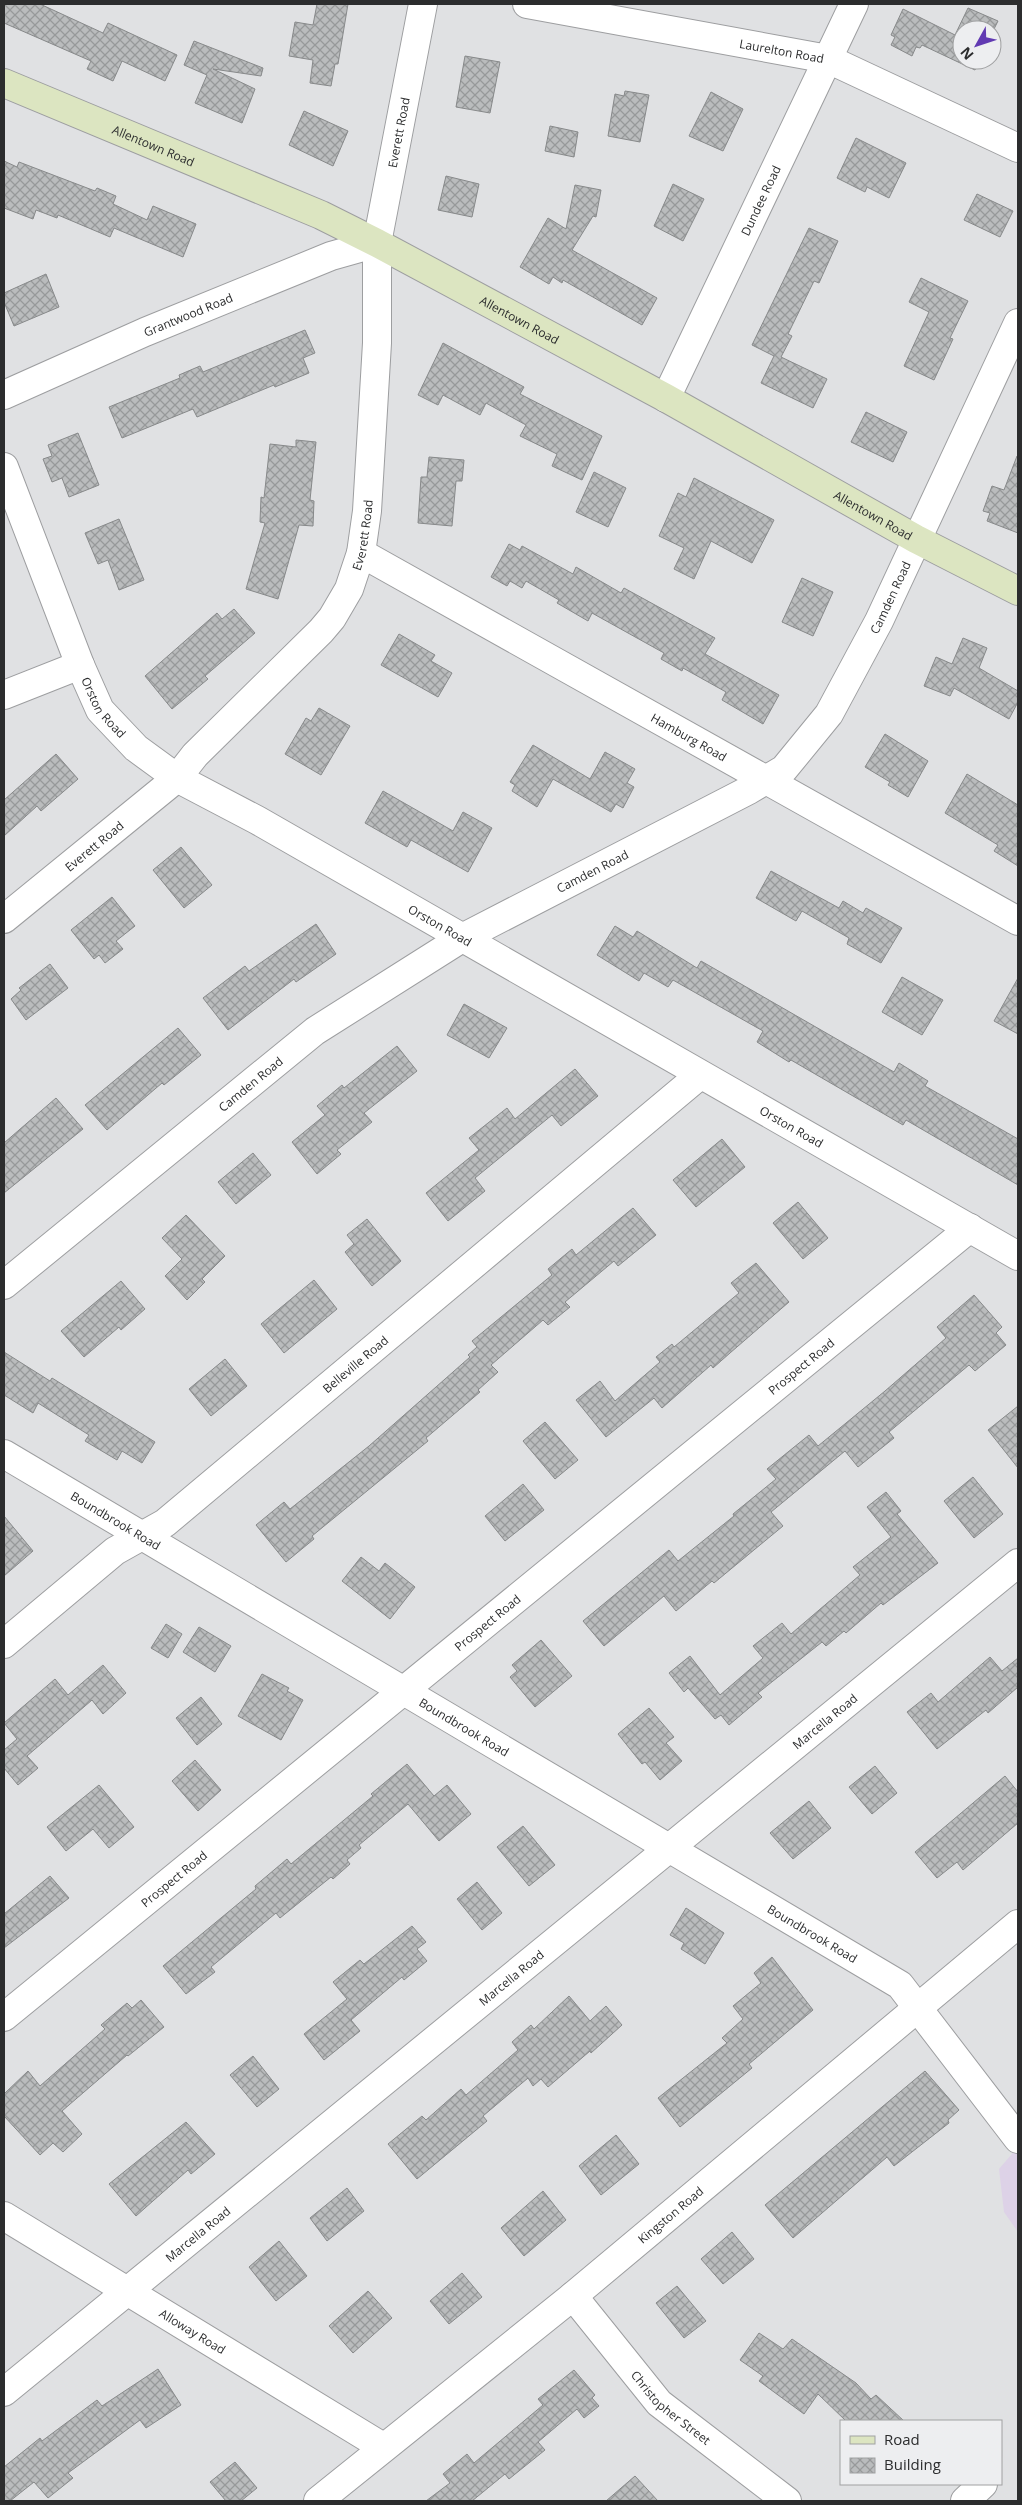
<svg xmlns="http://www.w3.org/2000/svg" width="1022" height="2505" font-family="'Open Sans',sans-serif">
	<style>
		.education { fill: #ddd2e7 }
		.building { fill: url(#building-cross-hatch); stroke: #87898a }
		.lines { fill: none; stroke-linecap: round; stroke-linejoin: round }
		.street-casing { stroke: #9d9ea0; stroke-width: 30 }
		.secondary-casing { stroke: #9d9ea0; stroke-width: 30 }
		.street { stroke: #fff; stroke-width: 28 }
		.secondary { stroke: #dce5c1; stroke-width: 28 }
		.labels { text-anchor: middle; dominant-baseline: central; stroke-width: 5; stroke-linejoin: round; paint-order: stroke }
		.street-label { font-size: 12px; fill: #2c2d2e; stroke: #edeef0 }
	</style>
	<defs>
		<pattern id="building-cross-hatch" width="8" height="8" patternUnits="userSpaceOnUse" patternTransform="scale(1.25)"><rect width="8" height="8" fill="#babcbd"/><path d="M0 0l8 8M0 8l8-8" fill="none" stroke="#97999a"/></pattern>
	</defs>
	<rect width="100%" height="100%" fill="#e0e1e3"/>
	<!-- education -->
	<path class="education" d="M1018 2147V2232L1004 2212 999 2169Z"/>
	<!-- building -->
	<g class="building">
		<path d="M4 4H40L103 33 108 23 177 55 165 81 122 61 113 81 87 69 91 61 4 23Z"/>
		<path d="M317 4H348L338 64H335L331 86 310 83 313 60 289 56 295 22 313 25Z"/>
		<path d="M968 8 998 21 992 33V30H962V60H980L975 70 922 45 920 48 916 47 912 56 891 45 895 37 891 35 903 9 955 35Z"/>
		<path d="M194 41 263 68 261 76 213 69 255 89 242 123 195 103 207 75 184 65Z"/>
		<path d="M465 56 500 62 490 113 456 107Z"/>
		<path d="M625 91 649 95 640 142 608 136 615 94 624 96Z"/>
		<path d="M711 92 743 109 723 151 689 136Z"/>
		<path d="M304 111 348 131 333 166 289 145Z"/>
		<path d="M550 126 578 132 574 157 545 151Z"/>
		<path d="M856 138 906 163 889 198 867 187 865 192 837 178Z"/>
		<path d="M4 161 17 167 19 162 95 191 97 188 116 196 113 204 147 220 153 206 196 224 183 257 114 228 110 237 58 215 57 218 36 210 33 219 4 208Z"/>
		<path d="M446 176 479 184 472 217 438 210Z"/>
		<path d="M673 184 704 199 683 241 654 226Z"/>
		<path d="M575 185 601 190 596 217 593 216 572 250 657 298 642 325 563 280 562 283 553 277 549 284 520 267 548 218 566 229Z"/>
		<path d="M977 194 1013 211 1000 237 964 220Z"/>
		<path d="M809 228 838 241 819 283 814 281 788 334 792 336 781 357 827 379 813 408 761 383 774 356 752 345Z"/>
		<path d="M46 274 59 307 14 326 4 302V293Z"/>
		<path d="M921 278 968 301 950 338 953 339 934 380 904 366 929 312 909 302Z"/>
		<path d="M305 330 315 353 303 358 309 373 275 387 274 385 197 417 193 409 122 438 109 407 180 378 179 375 200 366 203 372Z"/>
		<path d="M443 343 524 387 520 394 602 436 582 480 552 466 557 454 520 436 526 425 486 403 480 415 443 395 438 405 418 395Z"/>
		<path d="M866 412 907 432 893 462 851 442Z"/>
		<path d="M78 433 99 485 69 497 62 478 52 482 43 459 52 456 48 445Z"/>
		<path d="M296 440 316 442 310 500 314 501 313 526 299 525 278 599 246 589 265 523 260 522 261 497 264 498 270 444 296 447Z"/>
		<path d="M1017 456H1018V533L987 521 990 513 983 511 992 486 1004 490Z"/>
		<path d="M429 457 464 460 462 481H456L452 526 418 523 421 477H427Z"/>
		<path d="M594 472 626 488 608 527 576 512Z"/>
		<path d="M694 478 774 520 752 563 711 541 694 579 674 569 684 548 659 536 678 493 686 497Z"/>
		<path d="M119 519 144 580 119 590 108 560 98 564 85 533Z"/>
		<path d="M509 544 520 550 522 546 573 574 576 567 621 593 624 588 715 638 705 654 779 695 763 724 722 700 726 692 683 668 682 671 661 659 664 653 592 613 588 621 557 603 559 600 526 581 522 588 510 581 507 586 491 577Z"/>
		<path d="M802 578 833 592 813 636 782 622Z"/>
		<path d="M234 609 255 633 205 676 208 679 172 709 145 676 217 613 222 619Z"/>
		<path d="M399 634 435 655 431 661 452 673 438 697 381 665Z"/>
		<path d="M963 638 987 648 979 668 1018 691V702L1009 719 954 688 950 696 924 686 936 657 952 664Z"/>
		<path d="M319 708 350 726 321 775 285 754 306 718 311 721Z"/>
		<path d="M885 734 928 761 908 797 888 785 890 782 865 767Z"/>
		<path d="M533 745 590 779 605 752 635 769 627 783 634 787 623 808 616 804 611 812 553 779 537 807 512 791 515 785 510 782Z"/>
		<path d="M56 754 78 779 41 811 37 806 4 836V800Z"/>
		<path d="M967 774 1018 805V866L994 851 998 845 945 813Z"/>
		<path d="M383 791 453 831 463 812 492 828 468 872 411 840 407 847 365 823Z"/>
		<path d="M181 847 212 885 184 908 153 870Z"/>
		<path d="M771 871 839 908 843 901 863 913 866 908 902 928 881 963 847 944 849 938 802 911 796 921 756 898Z"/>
		<path d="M112 897 135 926 116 941 123 949 105 963 99 955 94 959 71 930Z"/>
		<path d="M316 924 336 954 296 982 294 979 228 1030 203 998 245 966 249 971Z"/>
		<path d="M615 926 633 937 637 931 697 968 701 961 894 1072 899 1063 928 1081 925 1086 1018 1139V1185L906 1120 903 1125 791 1060 789 1062 757 1042 763 1031 673 980 668 987 644 973 639 981 597 955Z"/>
		<path d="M50 964 68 988 26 1020 11 999 21 990 19 988Z"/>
		<path d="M902 977 943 1000 922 1035 882 1012Z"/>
		<path d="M1018 978V1034L994 1021Z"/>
		<path d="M464 1004 507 1028 489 1058 447 1035Z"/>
		<path d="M178 1028 201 1055 164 1085 162 1083 107 1130 85 1105Z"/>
		<path d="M397 1046 417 1071 364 1113 372 1122 337 1150 341 1154 317 1174 292 1142 325 1115 317 1106 342 1085 344 1088Z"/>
		<path d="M575 1069 598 1096 561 1126 552 1115 475 1178 485 1191 448 1221 426 1193 479 1150 469 1138 507 1108 515 1119Z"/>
		<path d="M56 1098 83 1129 4 1193V1143Z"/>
		<path d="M722 1139 745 1167 696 1207 673 1180Z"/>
		<path d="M253 1153 271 1175 236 1204 218 1182Z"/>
		<path d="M798 1202 828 1238 803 1259 773 1223Z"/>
		<path d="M633 1208 656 1235 618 1266 614 1261 565 1302 570 1307 548 1325 543 1320 491 1365 498 1372 478 1390 480 1392 426 1438 428 1441 312 1536 314 1539 286 1562 256 1525 284 1502 290 1509 369 1446 470 1357 468 1355 477 1347 472 1341 552 1275 548 1269 572 1249 576 1255Z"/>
		<path d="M186 1215 225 1256 202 1279 205 1282 187 1300 165 1276 182 1259 162 1238Z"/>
		<path d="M367 1219 401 1261 372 1286 345 1252 354 1244 347 1235Z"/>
		<path d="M756 1263 789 1302 730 1353 713 1368 711 1365 662 1408 654 1398 606 1437 576 1400 600 1381 615 1401 660 1362 656 1357 672 1344 674 1347 739 1293 731 1283Z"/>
		<path d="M314 1280 337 1309 284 1353 261 1324Z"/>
		<path d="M121 1281 145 1309 121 1330 119 1327 84 1357 61 1331Z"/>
		<path d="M974 1295 1002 1327 996 1333 1006 1345 975 1371 969 1365 889 1432 894 1438 858 1467 845 1451 771 1512 783 1526 714 1583 712 1581 676 1611 664 1596 604 1646 583 1621 669 1550 678 1561 734 1516 733 1514 776 1479 767 1469 809 1435 818 1446 885 1391 946 1338 937 1327Z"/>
		<path d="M4 1352 50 1381 52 1378 155 1442 142 1463 122 1451 117 1460 85 1441 89 1435 38 1403 33 1413 4 1395Z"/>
		<path d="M225 1359 247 1386 211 1416 189 1389Z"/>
		<path d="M1018 1406V1468L988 1430Z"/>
		<path d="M545 1422 578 1460 555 1479 523 1441Z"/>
		<path d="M973 1477 1003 1514 974 1538 944 1501Z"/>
		<path d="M523 1484 544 1510 505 1541 485 1516Z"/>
		<path d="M886 1492 901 1511 897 1514 938 1563 883 1605 881 1603 846 1633 844 1631 826 1646 822 1642 758 1693 762 1697 729 1725 721 1715 715 1719 688 1688 684 1692 669 1673 690 1656 720 1695 763 1658 753 1646 782 1623 791 1634 860 1575 853 1567 891 1537 867 1507Z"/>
		<path d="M4 1516 33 1551 4 1576Z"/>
		<path d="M361 1557 379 1571 385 1563 415 1587 390 1619 342 1581Z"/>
		<path d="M166 1624 182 1634 168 1658 151 1648Z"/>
		<path d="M199 1627 231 1646 215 1672 183 1652Z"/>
		<path d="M541 1640 572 1676 535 1707 510 1677 517 1671 512 1665Z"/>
		<path d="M990 1657 1002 1671 1018 1658V1687L988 1713 986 1710 937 1749 907 1712 931 1693 938 1702Z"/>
		<path d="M103 1665 126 1693 103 1714 92 1700 27 1756 38 1768 18 1785 4 1768V1750L17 1739 4 1723 55 1679 68 1695Z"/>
		<path d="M262 1674 289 1688 287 1691 303 1700 281 1740 238 1716Z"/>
		<path d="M201 1697 222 1724 197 1745 176 1718Z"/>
		<path d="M649 1708 674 1737 666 1743 682 1761 660 1780 645 1762 642 1764 618 1734Z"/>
		<path d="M195 1760 221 1790 198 1811 172 1781Z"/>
		<path d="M407 1764 434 1796 447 1785 471 1814 439 1841 408 1804 359 1845 361 1848 347 1860 350 1864 333 1879 331 1877 280 1918 276 1913 211 1967 215 1972 186 1994 163 1966 256 1889 255 1886 287 1859 291 1864 373 1796 371 1794Z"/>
		<path d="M875 1766 897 1793 872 1814 849 1787Z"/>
		<path d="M1005 1776 1018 1792V1823L963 1870 957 1862 937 1878 915 1852Z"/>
		<path d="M99 1785 134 1827 109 1848 93 1829 66 1851 47 1827Z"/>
		<path d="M809 1801 831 1828 793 1859 770 1833Z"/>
		<path d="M523 1826 555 1865 529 1886 497 1847Z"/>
		<path d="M50 1876 69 1898 4 1948V1914Z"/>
		<path d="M477 1882 502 1913 482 1930 457 1899Z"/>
		<path d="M686 1908 724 1933 705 1964 681 1949 684 1943 670 1935Z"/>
		<path d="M412 1926 426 1942 417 1949 427 1961 404 1980 402 1977 351 2020 360 2031 324 2060 304 2034 347 1999 333 1982 360 1960 364 1964Z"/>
		<path d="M772 1957 813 2010 749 2064 752 2068 680 2127 658 2098 727 2043 722 2038 743 2019 733 2006 761 1983 754 1973Z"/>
		<path d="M569 1996 590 2021 606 2006 622 2025 591 2053 590 2051 548 2087 541 2079 533 2086 528 2078 483 2116 487 2121 417 2179 388 2144 422 2116 426 2120 461 2089 466 2095 518 2050 512 2042 531 2025 534 2029Z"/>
		<path d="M141 2000 164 2027 128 2056 127 2055 62 2111 82 2134 63 2152 53 2143 40 2155 4 2116V2094L28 2071 40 2086 105 2029 101 2025 127 2003 132 2008Z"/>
		<path d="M253 2056 279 2089 257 2107 230 2075Z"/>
		<path d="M925 2071 959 2110 948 2120 949 2123 894 2166 887 2157 793 2238 765 2205Z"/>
		<path d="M186 2122 215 2154 191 2174 188 2170 136 2216 109 2184Z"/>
		<path d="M616 2135 639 2164 601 2195 579 2166Z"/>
		<path d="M347 2188 364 2211 327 2241 310 2218Z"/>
		<path d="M543 2191 566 2220 524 2256 501 2228Z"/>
		<path d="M732 2232 754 2259 723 2284 701 2259Z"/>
		<path d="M279 2241 307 2276 276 2301 249 2267Z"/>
		<path d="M462 2273 482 2297 449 2324 430 2301Z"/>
		<path d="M677 2286 706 2321 684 2338 656 2303Z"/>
		<path d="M368 2291 392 2318 353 2353 329 2326Z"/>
		<path d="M759 2333 783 2349 792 2339 856 2383 871 2399 876 2395 904 2421H846L818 2394 804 2414 759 2381 763 2376 740 2360Z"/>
		<path d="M158 2369 181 2405 146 2428 140 2420 68 2473 73 2478 48 2498 34 2482 10 2501H4V2467L40 2438 42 2441 97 2400 102 2406Z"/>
		<path d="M574 2370 595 2395 592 2398 599 2406 584 2418 577 2409 538 2442 545 2450 509 2479 505 2474 472 2501H426L450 2483 443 2474 467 2454 474 2463 543 2405 538 2399Z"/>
		<path d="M235 2462 257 2488 241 2501H226L210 2482Z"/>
		<path d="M635 2476 658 2501H606Z"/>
	</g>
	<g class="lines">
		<defs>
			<g id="street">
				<path id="s1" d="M527 4 828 59 1018 148"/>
				<path id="s2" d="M4 395 145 332 331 256 377 243"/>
				<path id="s3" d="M666 398 854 4"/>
				<path id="s4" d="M4 467 80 665 100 710 136 748 177 778 257 820 1018 1256"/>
				<path id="s5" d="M361 553 1018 921"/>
				<path d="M4 695 80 665"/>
				<path id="s6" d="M4 919 177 778 195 755 321 631 332 618 349 589 361 553 367 511 377 343V243L423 4"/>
				<path id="s7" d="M4 1285 315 1031 462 938 749 790 784 769 829 714 879 621 1018 323"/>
				<path id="s8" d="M4 1454 900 1985 1018 2139"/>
				<path id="s9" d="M4 1644 115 1551 165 1523 700 1075"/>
				<path id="s10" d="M4 2017 970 1228"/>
				<path id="s11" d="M4 2216 383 2447"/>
				<path id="s12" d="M573 2296 659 2403 787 2501"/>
				<path id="s13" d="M4 2392 1018 1563"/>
				<path id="s14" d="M318 2501 573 2296 1018 1924"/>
				<path d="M965 2501 983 2484"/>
			</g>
			<g id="secondary">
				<path id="s15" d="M4 83 321 215 377 243 666 398 916 539 1018 591"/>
			</g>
		</defs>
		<!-- street casing -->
		<use href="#street" class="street-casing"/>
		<!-- secondary casing -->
		<use href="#secondary" class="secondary-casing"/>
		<!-- street -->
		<use href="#street" class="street"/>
		<!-- secondary -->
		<use href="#secondary" class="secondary"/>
	</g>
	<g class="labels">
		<!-- street labels -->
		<g class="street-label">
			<text stroke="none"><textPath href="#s1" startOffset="259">Laurelton Road</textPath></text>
			<text stroke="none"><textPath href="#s6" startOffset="941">Everett Road</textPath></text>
			<text stroke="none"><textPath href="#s15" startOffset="162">Allentown Road</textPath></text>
			<text stroke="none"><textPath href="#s3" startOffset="219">Dundee Road</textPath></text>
			<text stroke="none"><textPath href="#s2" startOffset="201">Grantwood Road</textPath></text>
			<text stroke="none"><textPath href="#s15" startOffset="568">Allentown Road</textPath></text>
			<text stroke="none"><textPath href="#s15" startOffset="972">Allentown Road</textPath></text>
			<text stroke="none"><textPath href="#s6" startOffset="536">Everett Road</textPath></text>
			<text stroke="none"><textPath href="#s7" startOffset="1142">Camden Road</textPath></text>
			<text stroke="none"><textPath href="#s4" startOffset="261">Orston Road</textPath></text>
			<text stroke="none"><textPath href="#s5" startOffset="376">Hamburg Road</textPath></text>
			<text stroke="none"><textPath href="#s6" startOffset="116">Everett Road</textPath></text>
			<text stroke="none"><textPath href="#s7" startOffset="722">Camden Road</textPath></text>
			<text stroke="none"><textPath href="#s4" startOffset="666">Orston Road</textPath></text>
			<text stroke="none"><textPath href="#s7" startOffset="318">Camden Road</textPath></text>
			<text stroke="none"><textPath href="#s4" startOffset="1071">Orston Road</textPath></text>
			<text stroke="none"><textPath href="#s9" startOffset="450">Belleville Road</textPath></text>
			<text stroke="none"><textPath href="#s10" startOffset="1029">Prospect Road</textPath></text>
			<text stroke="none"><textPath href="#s8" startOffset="130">Boundbrook Road</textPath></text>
			<text stroke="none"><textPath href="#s10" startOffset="624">Prospect Road</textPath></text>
			<text stroke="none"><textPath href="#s13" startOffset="1060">Marcella Road</textPath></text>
			<text stroke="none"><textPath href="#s8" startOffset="535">Boundbrook Road</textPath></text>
			<text stroke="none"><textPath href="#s10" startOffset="219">Prospect Road</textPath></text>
			<text stroke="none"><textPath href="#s8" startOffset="940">Boundbrook Road</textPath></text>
			<text stroke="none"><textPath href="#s13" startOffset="655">Marcella Road</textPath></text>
			<text stroke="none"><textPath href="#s14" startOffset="454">Kingston Road</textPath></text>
			<text stroke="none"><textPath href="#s13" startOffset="250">Marcella Road</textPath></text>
			<text stroke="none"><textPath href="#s11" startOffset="221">Alloway Road</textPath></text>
			<text stroke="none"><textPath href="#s12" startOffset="149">Christopher Street</textPath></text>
		</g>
	</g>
	<!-- border -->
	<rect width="1022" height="2505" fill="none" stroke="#2c2d2e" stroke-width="10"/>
	<!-- legend -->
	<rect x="840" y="2420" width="162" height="65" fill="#edeef0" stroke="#a0a1a2"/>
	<rect x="850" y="2436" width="25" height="8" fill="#dce5c1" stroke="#a0a1a2"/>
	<text x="884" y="2445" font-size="15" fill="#2c2d2e">Road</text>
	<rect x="850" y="2458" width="25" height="15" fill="url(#building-cross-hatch)" stroke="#a0a1a2"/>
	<text x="884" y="2470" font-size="15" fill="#2c2d2e">Building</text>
	<!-- north arrow -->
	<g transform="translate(977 45) rotate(230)"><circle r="24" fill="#edeef0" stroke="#a0a1a2"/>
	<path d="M0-4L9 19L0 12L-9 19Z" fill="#613ab2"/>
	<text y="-8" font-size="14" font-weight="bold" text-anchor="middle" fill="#2c2d2e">N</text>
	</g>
</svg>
